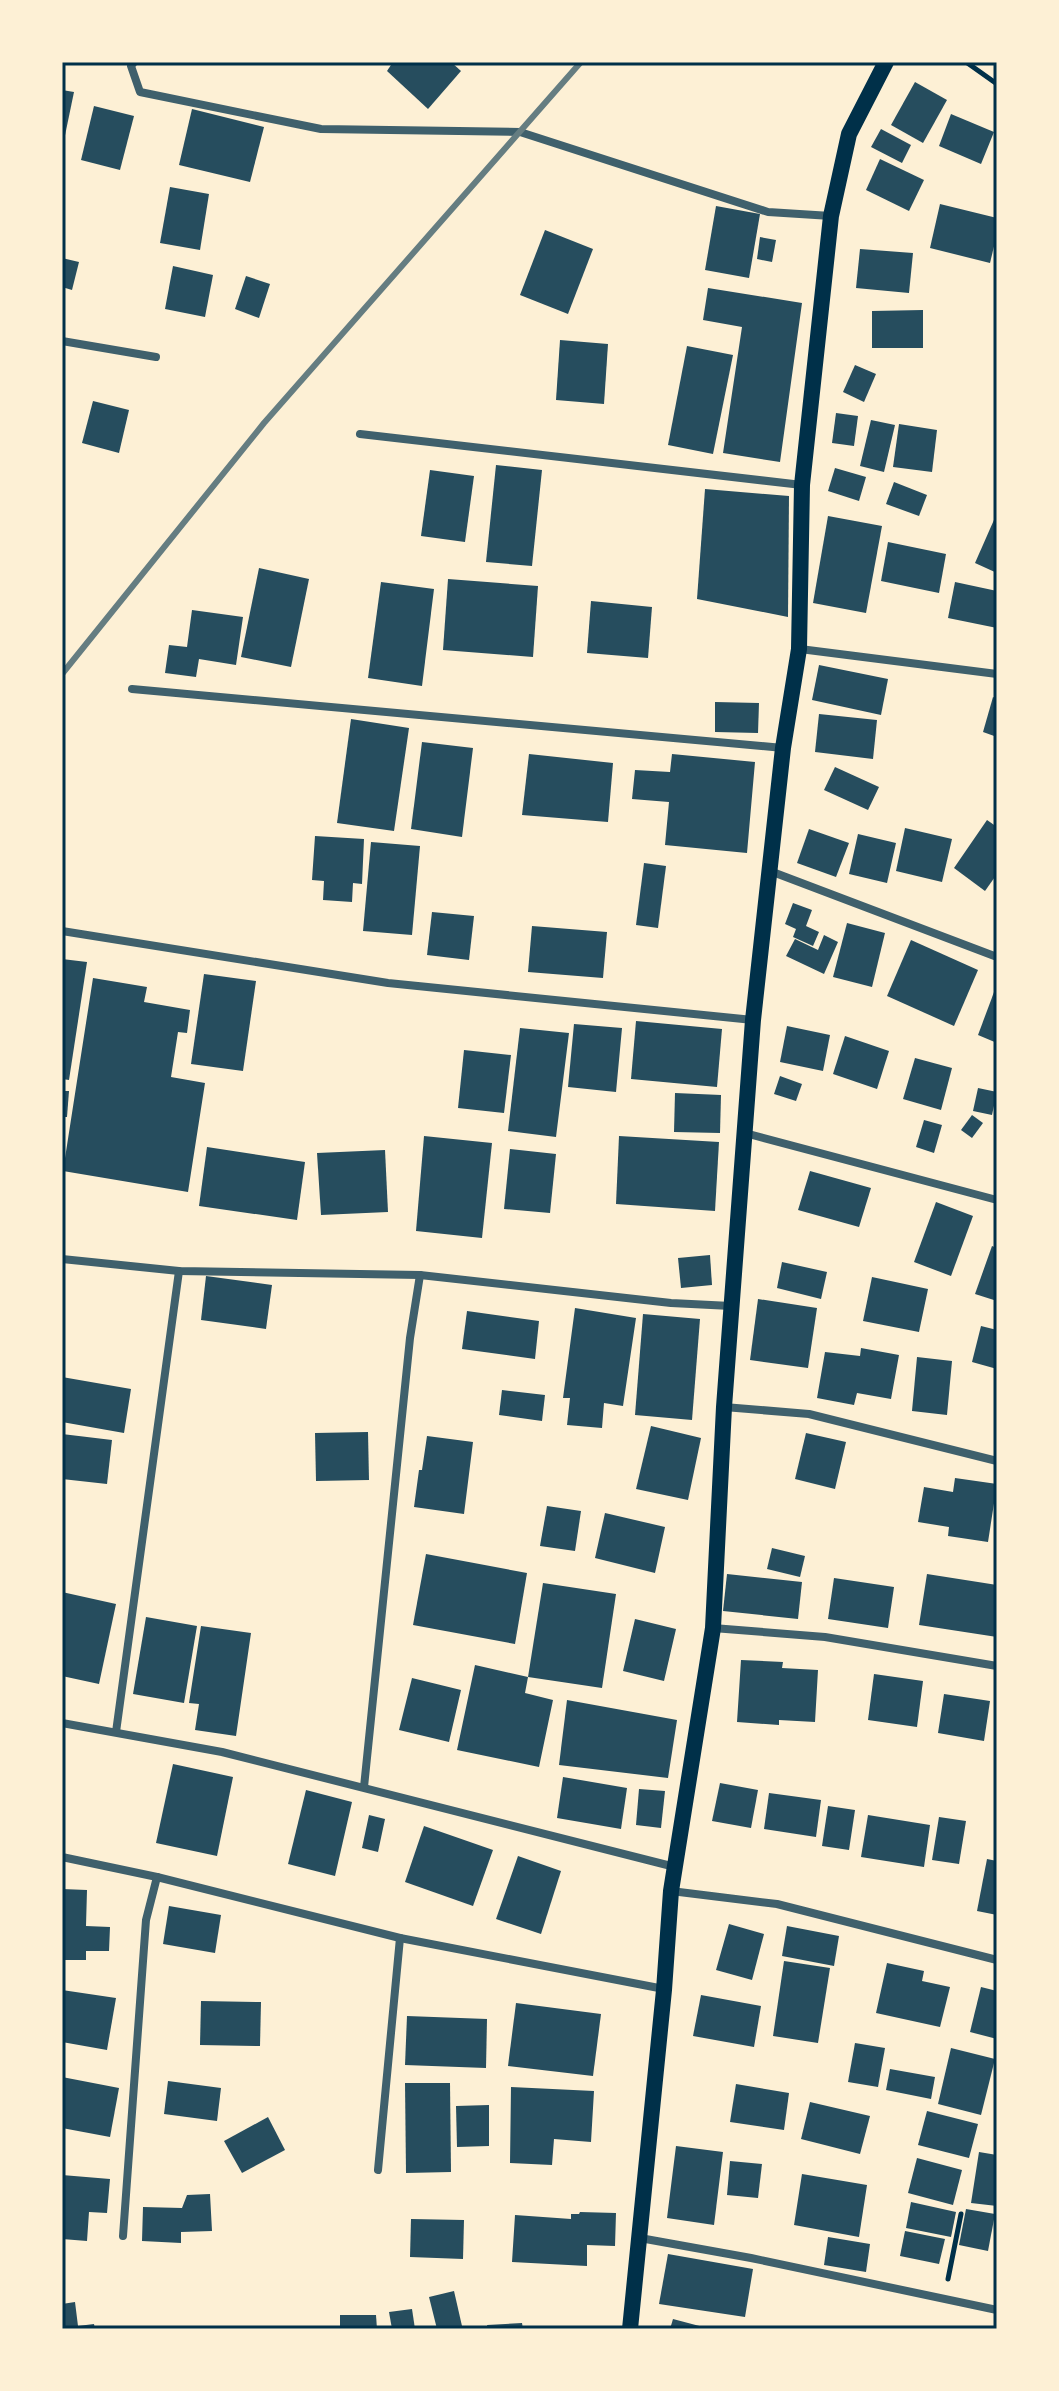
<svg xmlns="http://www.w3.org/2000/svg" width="1059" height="2391" font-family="'Sofia Sans Condensed',sans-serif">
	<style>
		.building { fill: #264d5e }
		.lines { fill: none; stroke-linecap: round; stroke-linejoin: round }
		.path { stroke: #003049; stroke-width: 5 }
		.minor { stroke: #3f606c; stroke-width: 8 }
		.secondary { stroke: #003049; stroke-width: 16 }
		.rail { stroke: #657d81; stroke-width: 6 }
		.neatline { fill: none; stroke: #003049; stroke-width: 3 }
	</style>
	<rect width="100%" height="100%" fill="#fdf0d5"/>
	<!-- building -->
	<g class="building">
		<path d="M393 62H451L461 71 428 109 387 71Z"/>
		<path d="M915 82 947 100 923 143 891 125Z"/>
		<path d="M62 90 74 92 63 145H62Z"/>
		<path d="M94 106 134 116 120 170 81 160Z"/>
		<path d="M192 109 264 127 250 182 179 165Z"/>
		<path d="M951 114 994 132 981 164 939 146Z"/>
		<path d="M881 129 911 145 902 163 871 147Z"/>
		<path d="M880 159 924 180 909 211 866 190Z"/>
		<path d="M170 187 209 194 200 250 160 243Z"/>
		<path d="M940 204 997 218V234L990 263 930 248Z"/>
		<path d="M716 206 760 214 749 278 705 270Z"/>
		<path d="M545 230 593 249 568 314 520 295Z"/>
		<path d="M760 237 776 240 772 262 757 259Z"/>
		<path d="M860 249 913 253 909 293 856 288Z"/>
		<path d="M62 258 79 262 72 290 62 287Z"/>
		<path d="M173 266 213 275 205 317 165 309Z"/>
		<path d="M246 276 270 284 259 318 235 309Z"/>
		<path d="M708 288 802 303 780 462 723 453 742 327 703 320Z"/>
		<path d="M923 310V348H872V311Z"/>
		<path d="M560 340 608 344 604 404 556 400Z"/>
		<path d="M687 346 733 355 713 454 668 445Z"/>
		<path d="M855 365 876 374 864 402 843 392Z"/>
		<path d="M93 401 129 410 119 453 82 443Z"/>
		<path d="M836 413 858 416 854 446 832 443Z"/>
		<path d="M871 420 895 425 884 472 860 466Z"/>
		<path d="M899 424 937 430 932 472 893 467Z"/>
		<path d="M496 465 542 470 532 566 486 562Z"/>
		<path d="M835 468 866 477 859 501 828 491Z"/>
		<path d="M430 470 474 476 465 542 421 536Z"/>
		<path d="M894 482 927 495 919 516 886 504Z"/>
		<path d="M705 489 789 496 788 617 697 599Z"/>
		<path d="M997 513V573L975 563Z"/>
		<path d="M828 516 882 526 866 613 813 603Z"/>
		<path d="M888 542 946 554 939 593 881 581Z"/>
		<path d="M259 568 309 579 291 667 241 657Z"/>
		<path d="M448 579 538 586 533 657 443 650Z"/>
		<path d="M381 582 434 589 422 686 368 678Z"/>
		<path d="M955 582 997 591V628L948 618Z"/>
		<path d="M591 601 652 607 648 658 587 653Z"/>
		<path d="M192 610 243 617 236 665 199 659 196 677 165 673 169 645 187 647Z"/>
		<path d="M819 665 888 679 881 715 812 700Z"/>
		<path d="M993 697 997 699V737L983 732Z"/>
		<path d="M715 702 759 703 758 733 715 732Z"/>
		<path d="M819 714 877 720 873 759 815 752Z"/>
		<path d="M351 719 409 728 394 831 337 823Z"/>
		<path d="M422 742 473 748 462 837 411 829Z"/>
		<path d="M529 754 613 763 608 822 522 815Z"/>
		<path d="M672 754 755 762 747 853 665 845 669 802 632 799 635 770 670 772Z"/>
		<path d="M835 767 879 787 868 810 824 790Z"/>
		<path d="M987 820 997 827V874L985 891 954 868Z"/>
		<path d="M905 828 952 839 942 882 896 871Z"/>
		<path d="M809 829 849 843 836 877 797 863Z"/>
		<path d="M858 834 896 843 887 883 849 874Z"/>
		<path d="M315 836 364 839 362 884 353 883 352 902 323 900 324 881 312 880Z"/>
		<path d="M371 842 420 846 412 935 363 931Z"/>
		<path d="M644 863 666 866 658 928 636 925Z"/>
		<path d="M793 903 812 910 806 926 819 932 813 946 793 937 796 929 785 924Z"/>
		<path d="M432 912 474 916 469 960 427 955Z"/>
		<path d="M847 923 885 933 872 987 833 977Z"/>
		<path d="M532 926 607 932 603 978 528 972Z"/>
		<path d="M824 935 838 942 824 974 786 956 795 939 818 950Z"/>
		<path d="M911 940 978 970 954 1026 887 996Z"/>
		<path d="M62 959 87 962 69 1080 62 1079Z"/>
		<path d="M204 974 256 981 243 1071 191 1064Z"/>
		<path d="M93 978 147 987 144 1002 190 1010 187 1033 178 1032 171 1077 205 1083 188 1192 63 1171Z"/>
		<path d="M997 984V1043L978 1035Z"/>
		<path d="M636 1021 722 1029 717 1087 631 1079Z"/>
		<path d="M574 1024 622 1028 616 1092 568 1087Z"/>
		<path d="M787 1026 830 1035 823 1071 780 1062Z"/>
		<path d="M520 1028 569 1033 556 1137 508 1131Z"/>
		<path d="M845 1036 889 1051 877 1089 833 1074Z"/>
		<path d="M464 1050 511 1055 504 1113 458 1108Z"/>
		<path d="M915 1058 952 1068 941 1110 903 1099Z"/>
		<path d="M780 1076 802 1084 796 1101 774 1094Z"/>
		<path d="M978 1088 997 1092 992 1115 973 1111Z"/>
		<path d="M62 1091H69L67 1117H62Z"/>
		<path d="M675 1093 721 1095 720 1133 674 1132Z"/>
		<path d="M972 1115 983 1123 972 1138 961 1130Z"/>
		<path d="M924 1120 942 1125 934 1153 916 1147Z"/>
		<path d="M424 1136 492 1143 482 1238 416 1231Z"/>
		<path d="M619 1136 719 1142 715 1211 616 1204Z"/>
		<path d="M207 1147 305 1162 297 1220 199 1206Z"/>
		<path d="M510 1149 556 1154 550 1213 504 1209Z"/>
		<path d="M385 1150 388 1212 321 1215 317 1153Z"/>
		<path d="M810 1171 871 1188 859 1227 798 1210Z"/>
		<path d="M936 1202 973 1216 951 1276 914 1262Z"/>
		<path d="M992 1246 997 1248V1301L975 1294Z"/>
		<path d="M710 1255 712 1285 681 1288 678 1258Z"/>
		<path d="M782 1262 827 1272 821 1299 777 1288Z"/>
		<path d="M206 1276 272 1285 266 1329 201 1320Z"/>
		<path d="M872 1277 928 1289 919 1332 863 1321Z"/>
		<path d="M758 1299 817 1308 808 1368 750 1360Z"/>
		<path d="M575 1308 636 1318 623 1406 604 1403 602 1428 567 1425 570 1398H563Z"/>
		<path d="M467 1311 539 1321 535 1359 462 1349Z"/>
		<path d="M643 1314 700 1319 692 1420 635 1415Z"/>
		<path d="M981 1326 997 1330V1369L972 1362Z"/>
		<path d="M861 1348 899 1355 891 1399 857 1393 854 1405 817 1398 825 1352 860 1356Z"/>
		<path d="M917 1357 952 1361 947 1415 912 1411Z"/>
		<path d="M62 1377 131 1389 124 1433 62 1422Z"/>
		<path d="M502 1390 545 1395 542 1421 499 1415Z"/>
		<path d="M651 1426 701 1438 688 1500 636 1489Z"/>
		<path d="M368 1432 369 1480 316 1481 315 1433Z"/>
		<path d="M806 1433 846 1442 835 1489 795 1479Z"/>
		<path d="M62 1434 112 1440 107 1484 62 1479Z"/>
		<path d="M427 1436 473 1442 464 1514 414 1507 419 1470H422Z"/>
		<path d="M955 1478 997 1484 988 1542 948 1536 949 1527 918 1522 924 1487 953 1492Z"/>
		<path d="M547 1506 581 1511 575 1551 540 1546Z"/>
		<path d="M605 1513 665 1527 655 1573 595 1558Z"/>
		<path d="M772 1548 805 1556 800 1577 767 1569Z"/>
		<path d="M426 1554 527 1573 515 1644 413 1625Z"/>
		<path d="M727 1574 802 1582 798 1619 723 1611Z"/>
		<path d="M927 1574 997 1585V1637L919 1625Z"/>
		<path d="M834 1578 894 1587 888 1628 828 1619Z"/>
		<path d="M543 1583 616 1594 602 1688 528 1677Z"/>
		<path d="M62 1592 116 1604 99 1684 62 1676Z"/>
		<path d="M146 1617 197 1626 184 1703 133 1694Z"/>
		<path d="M635 1619 676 1629 664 1681 623 1671Z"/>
		<path d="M201 1626 251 1633 236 1736 195 1730 199 1704 189 1703Z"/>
		<path d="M741 1660 783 1662 782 1668 818 1670 815 1722 779 1720V1725L737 1722Z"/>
		<path d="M475 1665 528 1677 525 1693 553 1700 539 1767 457 1750Z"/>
		<path d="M874 1674 923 1681 917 1727 868 1720Z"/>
		<path d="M412 1678 461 1690 449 1742 399 1730Z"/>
		<path d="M944 1694 990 1701 984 1741 938 1733Z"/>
		<path d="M567 1700 677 1720 668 1778 559 1765Z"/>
		<path d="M173 1764 233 1777 217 1856 156 1843Z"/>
		<path d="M563 1777 627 1788 621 1829 557 1818Z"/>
		<path d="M720 1783 758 1790 751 1828 712 1821Z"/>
		<path d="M639 1789 665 1791 661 1828 636 1825Z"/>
		<path d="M306 1790 352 1802 335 1876 288 1864Z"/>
		<path d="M769 1793 821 1800 816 1837 764 1829Z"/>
		<path d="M828 1806 855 1810 849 1850 822 1846Z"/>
		<path d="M369 1815 385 1819 378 1852 362 1848Z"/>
		<path d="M868 1815 930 1825 924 1867 861 1857Z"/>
		<path d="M939 1817 966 1821 959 1864 932 1860Z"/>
		<path d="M424 1826 493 1850 473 1906 405 1882Z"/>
		<path d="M518 1856 561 1871 541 1934 496 1919Z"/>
		<path d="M987 1859 997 1861V1915L977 1911Z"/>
		<path d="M62 1889 87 1890 86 1926 110 1927 109 1951H86V1960H62Z"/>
		<path d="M169 1906 221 1915 215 1953 163 1944Z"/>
		<path d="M729 1924 764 1934 752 1980 716 1970Z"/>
		<path d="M787 1926 839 1936 834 1966 782 1956Z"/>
		<path d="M784 1961 830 1968 818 2043 773 2036Z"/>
		<path d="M887 1963 924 1971 922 1981 950 1987 940 2027 876 2013Z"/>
		<path d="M981 1987 997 1991V2039L970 2032Z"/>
		<path d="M62 1990 116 1998 107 2050 62 2042Z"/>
		<path d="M701 1995 761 2006 754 2047 693 2036Z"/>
		<path d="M201 2001 261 2002 260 2046 200 2045Z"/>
		<path d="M516 2003 601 2014 593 2076 508 2066Z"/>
		<path d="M407 2016 487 2019 486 2068 405 2065Z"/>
		<path d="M855 2043 885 2048 878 2087 848 2082Z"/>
		<path d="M951 2048 995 2059 981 2115 938 2104Z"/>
		<path d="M890 2069 935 2077 931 2099 886 2090Z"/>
		<path d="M62 2077 119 2088 110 2137 62 2128Z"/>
		<path d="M168 2081 221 2088 217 2121 164 2114Z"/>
		<path d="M405 2083H450L451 2172 406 2173Z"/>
		<path d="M736 2084 789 2093 784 2130 730 2122Z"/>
		<path d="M511 2087 594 2091 591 2142 554 2139 552 2165 510 2163Z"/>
		<path d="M810 2102 870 2116 860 2154 801 2139Z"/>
		<path d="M489 2105V2146L457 2147 456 2106Z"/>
		<path d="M927 2111 978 2124 969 2158 918 2145Z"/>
		<path d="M268 2117 285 2150 242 2173 224 2141Z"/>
		<path d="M676 2146 723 2152 714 2225 667 2218Z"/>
		<path d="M979 2152 997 2155V2206L971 2203Z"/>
		<path d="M917 2158 962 2170 953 2205 908 2193Z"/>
		<path d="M730 2161 762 2164 758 2198 727 2195Z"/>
		<path d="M802 2174 867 2185 859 2237 794 2225Z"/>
		<path d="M62 2175 110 2179 107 2213 89 2212 87 2241 62 2239Z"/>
		<path d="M210 2194 212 2231 181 2232V2243L142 2241 143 2207 182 2208 187 2195Z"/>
		<path d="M911 2202 956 2212 951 2237 906 2228Z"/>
		<path d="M966 2209 995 2214 988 2251 959 2245Z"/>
		<path d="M580 2212 616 2213 615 2246 587 2245V2266L512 2262 515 2215 571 2219V2214H579Z"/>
		<path d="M411 2219 464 2220 463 2259 410 2257Z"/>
		<path d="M905 2231 945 2239 939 2264 900 2256Z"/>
		<path d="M828 2237 870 2244 866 2272 824 2265Z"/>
		<path d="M668 2254 753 2269 745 2317 659 2304Z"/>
		<path d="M454 2291 462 2326 437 2329 429 2297Z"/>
		<path d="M75 2302 78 2326 94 2324 95 2329H62V2304Z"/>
		<path d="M412 2309 415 2329H392L389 2312Z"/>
		<path d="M340 2315H376L377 2329H340Z"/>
		<path d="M673 2319 707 2328V2329H670Z"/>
		<path d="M522 2323 523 2329H488L487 2325Z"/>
	</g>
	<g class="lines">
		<!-- path -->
		<g class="path">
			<path d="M966 62 997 84"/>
			<path d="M948 2279 961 2214"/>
		</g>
		<!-- minor -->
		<g class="minor">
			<path d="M134 62 131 66 140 92 321 129 520 132 768 212 831 216"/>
			<path d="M62 341 156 357"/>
			<path d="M360 434 802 485"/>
			<path d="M800 649 997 674"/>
			<path d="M132 689 783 748"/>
			<path d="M770 871 997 957"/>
			<path d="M62 931 388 983 753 1020"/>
			<path d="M745 1133 997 1200"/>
			<path d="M62 1259 179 1271 420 1275 671 1303 731 1306"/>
			<path d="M724 1407 809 1414 997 1461"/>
			<path d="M713 1628 825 1637 997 1666"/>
			<path d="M62 1723 222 1752 675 1867"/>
			<path d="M116 1732 179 1271"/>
			<path d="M364 1787 410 1338 420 1275"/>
			<path d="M62 1857 157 1877 400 1938 664 1989"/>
			<path d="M671 1891 777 1904 997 1960"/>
			<path d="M378 2170 400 1938"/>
			<path d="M123 2236 146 1920 157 1877"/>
			<path d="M640 2238 751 2258 997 2310"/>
		</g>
		<!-- secondary -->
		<path class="secondary" d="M630 2329 664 1990 671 1891 713 1628 724 1407 753 1020 783 748 799 649 802 485 831 216 849 134 886 62"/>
		<!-- rail -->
		<path class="rail" d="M62 674 264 423 581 62"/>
	</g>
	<!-- border -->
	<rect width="1059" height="2391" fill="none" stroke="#fdf0d5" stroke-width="128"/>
	<rect x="64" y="64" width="931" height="2263" class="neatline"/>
</svg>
